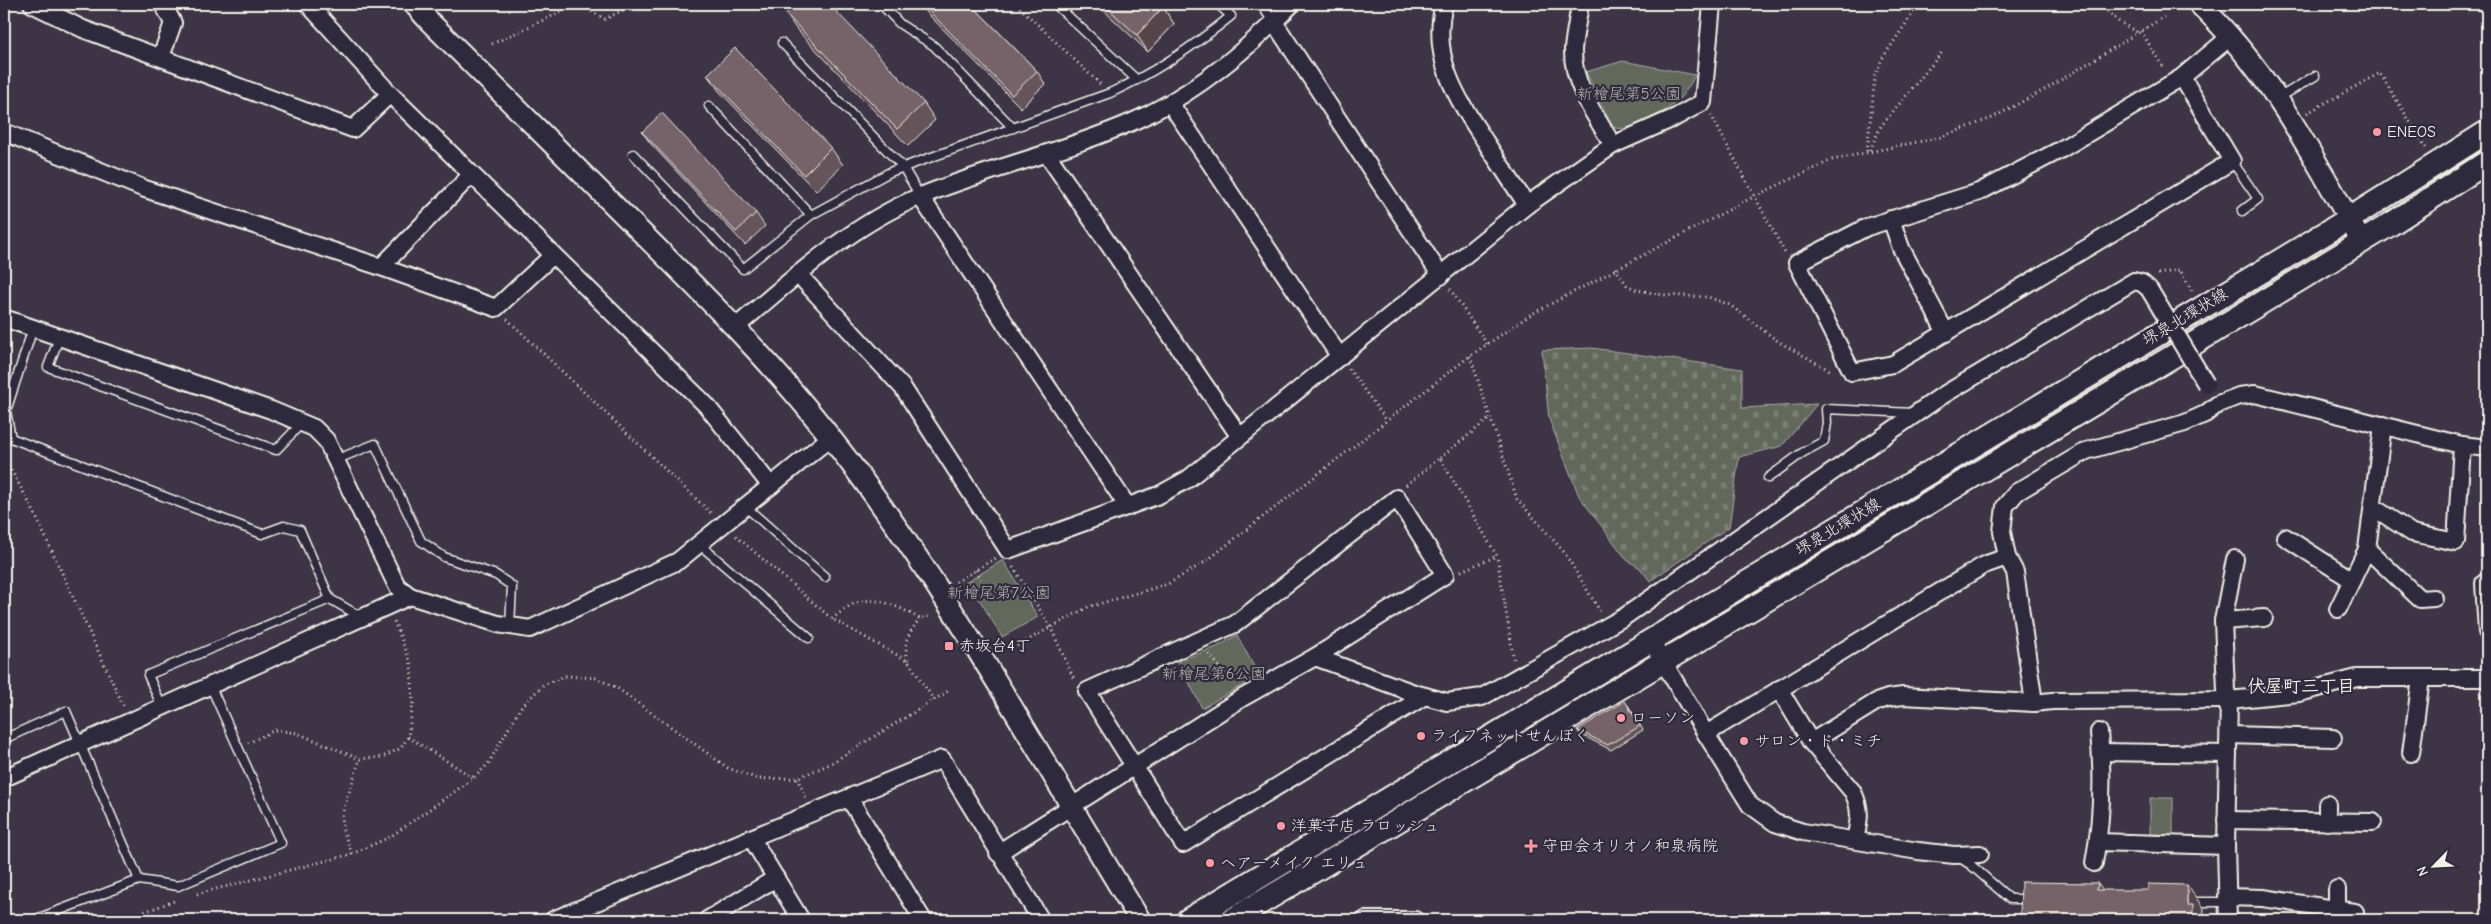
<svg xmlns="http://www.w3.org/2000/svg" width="2491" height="924" font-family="'Comic Neue','Klee One',sans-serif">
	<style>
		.green { fill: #62695c; stroke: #abada2 }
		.cemetery { fill: url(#cemetery-stones); stroke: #abada2 }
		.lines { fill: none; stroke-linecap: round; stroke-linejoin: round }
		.service-casing { stroke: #f4f1e8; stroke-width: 11 }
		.minor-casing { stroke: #f4f1e8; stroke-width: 20 }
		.tertiary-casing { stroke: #f4f1e8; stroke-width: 24 }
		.secondary-casing { stroke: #f4f1e8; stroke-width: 26 }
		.path { stroke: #f4f1e8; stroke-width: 3; stroke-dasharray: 1 4; stroke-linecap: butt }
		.service { stroke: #2f2a3d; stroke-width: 8 }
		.minor { stroke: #2f2a3d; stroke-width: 16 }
		.tertiary { stroke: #2f2a3d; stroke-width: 20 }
		.secondary { stroke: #2f2a3d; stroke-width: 22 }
		.minor-bridge-casing { stroke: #f4f1e8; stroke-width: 20; stroke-linecap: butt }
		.minor-bridge { stroke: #2f2a3d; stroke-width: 16 }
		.wall { fill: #65555a; stroke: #f4f1e8 }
		.shaded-wall { fill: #53454a; stroke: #f4f1e8 }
		.building { fill: #766369; stroke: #f4f1e8 }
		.poi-dot { fill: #ff9aa2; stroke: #2f2a3d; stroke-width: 2 }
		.labels { text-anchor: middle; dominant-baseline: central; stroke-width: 4.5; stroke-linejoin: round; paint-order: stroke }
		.park-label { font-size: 16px; fill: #b2b4a9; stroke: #2f2a3d }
		.poi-label { font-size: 16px; fill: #f4f1e8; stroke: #2f2a3d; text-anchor: start }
		.street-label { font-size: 16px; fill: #f4f1e8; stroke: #2f2a3d }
		.neighbourhood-label { font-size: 18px; font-weight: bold; fill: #f4f1e8; stroke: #2f2a3d }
	</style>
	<defs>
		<pattern id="cemetery-stones" width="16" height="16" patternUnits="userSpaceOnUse" patternTransform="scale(1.25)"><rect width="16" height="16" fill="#62695c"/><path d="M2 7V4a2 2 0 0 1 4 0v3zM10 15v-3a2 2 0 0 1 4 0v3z" fill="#797f73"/></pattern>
	</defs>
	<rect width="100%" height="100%" fill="#3d3546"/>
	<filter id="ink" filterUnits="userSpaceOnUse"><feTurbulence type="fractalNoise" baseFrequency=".02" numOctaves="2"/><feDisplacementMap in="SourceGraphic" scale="10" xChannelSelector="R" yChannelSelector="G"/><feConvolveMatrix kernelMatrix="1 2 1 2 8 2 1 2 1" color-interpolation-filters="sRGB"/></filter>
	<g filter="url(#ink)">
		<!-- green -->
		<g class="green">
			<path d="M1623 61 1695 75C1679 109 1659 114 1627 129L1615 128 1611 123 1586 72Z"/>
			<path d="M1003 560 1038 617 1002 637 981 602 962 585Z"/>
			<path d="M1237 635 1259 676 1202 708 1178 661 1217 647Z"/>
			<path d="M2150 798H2173V836L2150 835Z"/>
		</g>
		<!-- cemetery -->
		<path class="cemetery" d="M1592 348 1742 369V408L1817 404 1782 446 1739 457 1729 527 1650 581 1640 568 1627 560 1579 496 1549 419 1542 350Z"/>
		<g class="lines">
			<defs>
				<g id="service">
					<path d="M881 4 900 24 934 46 1013 128"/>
					<path d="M1055 4 1137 80"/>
					<path d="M1260 4 1274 22"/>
					<path d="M782 43 903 167 920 196"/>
					<path d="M2277 99 2315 76"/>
					<path d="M709 106 811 215"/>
					<path d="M633 154 743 269 811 215 890 172 1110 93C1154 73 1193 47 1231 16L1218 4"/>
					<path d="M2232 161 2258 199 2242 211"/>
					<path d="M33 328 6 411 11 438 262 534 284 526 300 530 330 599 361 617"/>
					<path d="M59 338 48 367 276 450 302 423"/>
					<path d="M335 460 375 444 421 541 444 557 496 575 512 586 510 626"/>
					<path d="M1768 478 1802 453 1824 441 1827 423 1826 409 1913 413"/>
					<path d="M746 507 825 577"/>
					<path d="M699 544 809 638"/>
					<path d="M162 707 148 675 330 599"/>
					<path d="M4 739 66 711 139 880 34 920"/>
					<path d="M1960 858 1971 865 2010 899H2029"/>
					<path d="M139 880 178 886 281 843 210 685"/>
					<path d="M2190 902H2226"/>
				</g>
				<g id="minor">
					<path d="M32 4 83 29 353 129 390 94"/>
					<path d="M308 4 390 94 706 405 771 486"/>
					<path d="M1444 4C1430 58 1457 98 1485 141 1499 163 1513 184 1527 205"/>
					<path d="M1580 4C1578 19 1574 35 1573 50 1572 84 1596 117 1613 145"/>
					<path d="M1274 22 1441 276"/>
					<path d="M161 57 173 23 163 4"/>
					<path d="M2182 77 2232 161 1893 364 1852 372 1797 263 1867 227 1979 192 2060 150 2182 77 2230 37"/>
					<path d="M1170 103 1340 357"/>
					<path d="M4 132 145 189 381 267 496 308 553 255"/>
					<path d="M1047 154 1240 437"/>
					<path d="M920 196 1128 507"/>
					<path d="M1891 219 1901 248 1946 333"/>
					<path d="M381 267 471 175"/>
					<path d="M798 274 903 388 1008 550 1159 495 1188 479 1527 205 1613 145 1676 117 1703 102 1712 4"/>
					<path d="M4 318 271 410 314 428 326 440 397 586 410 596 498 624 530 629 678 561 831 437"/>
					<path d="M736 327C793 278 851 225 921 196 990 168 1063 152 1132 122 1192 96 1246 51 1292 4"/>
					<path d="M2373 507 2412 533 2456 542 2462 445"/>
					<path d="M2285 537 2352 580"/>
					<path d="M2367 549 2420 599 2434 598"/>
					<path d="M2007 557 2015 572 2034 703"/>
					<path d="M2484 583 2487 632"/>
					<path d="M2338 609 2367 549 2383 425"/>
					<path d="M2223 621 2264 618"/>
					<path d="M1651 641 1706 734 1984 565 2007 557 2002 532 2005 506 2017 492 2086 451 2185 423 2205 414 2218 404 2239 396 2255 394 2462 445 2487 448"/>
					<path d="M1315 657 1445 575 1397 498 1235 624 1087 691 1183 844 1425 696"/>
					<path d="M1779 689 1811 742 1876 702 1888 698 1903 696 2034 703 2052 701 2229 700 2299 693 2357 678H2487"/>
					<path d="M1706 734 1750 805 1775 823 1803 832 1918 851 1954 855 1980 854"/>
					<path d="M2229 735 2333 738"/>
					<path d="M1811 742 1853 792C1862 811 1859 821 1855 840"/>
					<path d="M2101 752 2228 754"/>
					<path d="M2411 753 2421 678"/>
					<path d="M4 778 410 596"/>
					<path d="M849 798 923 920"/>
					<path d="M2327 804V822"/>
					<path d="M2226 820 2373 822"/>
					<path d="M752 839 801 920"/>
					<path d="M2098 842 2226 846"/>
					<path d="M998 853 1242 698 1315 657 1414 693 1447 702 1482 697 1624 617 1940 397 2134 281 2142 283 2149 289"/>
					<path d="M2094 863C2102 821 2103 774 2099 732"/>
					<path d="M2227 897 2263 898 2355 912"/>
					<path d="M2337 909V889"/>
					<path d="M553 920 942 759 1041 920"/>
					<path d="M707 920 776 878"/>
					<path d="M1365 920H1415"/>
					<path d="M2228 920 2226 846 2229 700 2226 690 2223 621 2235 559"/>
				</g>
				<g id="tertiary">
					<path d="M414 4 429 21C499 91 569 160 639 230 706 297 773 363 831 438 949 588 1040 758 1140 920"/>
					<path d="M2199 4C2269 70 2314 158 2361 241"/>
				</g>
				<g id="secondary">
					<path d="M1188 920 2349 219 2487 132"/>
					<path d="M1232 920 2170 358 2391 224 2487 162"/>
				</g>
			</defs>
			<!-- service casing -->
			<use href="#service" class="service-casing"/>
			<!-- minor casing -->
			<use href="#minor" class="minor-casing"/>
			<!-- tertiary casing -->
			<use href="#tertiary" class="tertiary-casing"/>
			<!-- secondary casing -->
			<use href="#secondary" class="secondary-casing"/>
			<!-- path -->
			<g class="path">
				<path d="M1016 4 1100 84"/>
				<path d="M2100 4 2118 21 2138 33"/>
				<path d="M2141 31 2164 69"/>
				<path d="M492 44 578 4 605 19 635 4"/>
				<path d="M2307 113 2380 73 2426 148"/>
				<path d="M1711 115 1785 253"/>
				<path d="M1870 150 1881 126 1943 51"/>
				<path d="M1867 151 1875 76 1882 59 1919 4"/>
				<path d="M1615 268 1627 285 1637 290 1663 295 1708 297 1730 305 1779 342 1833 372"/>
				<path d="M2158 274 2180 270 2192 291"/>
				<path d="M1450 289 1487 344"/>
				<path d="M507 319 711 513"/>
				<path d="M1470 356 1517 499 1564 552 1600 611"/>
				<path d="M1349 369 1387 421"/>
				<path d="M4 457 32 508 124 707"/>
				<path d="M1440 458 1490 418"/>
				<path d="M1406 485 1440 458 1497 556 1514 661"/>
				<path d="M736 536 832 619 908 661 934 700"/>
				<path d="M1013 567 1050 626 1074 679"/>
				<path d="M976 570 981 579"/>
				<path d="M1461 571 1497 556"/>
				<path d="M956 582 996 558"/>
				<path d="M1014 592 1025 586"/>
				<path d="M832 619C839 614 847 606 856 603 877 595 902 608 920 619L929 616"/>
				<path d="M1017 646 1088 607 1168 584 1205 562 1470 356 1530 315 1755 196 1832 160 1941 137 1992 118 2046 89 2164 17"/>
				<path d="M1209 654 1233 684"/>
				<path d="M908 660C903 641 908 634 920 619"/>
				<path d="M408 737 474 778"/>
				<path d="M248 743 275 730 297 733 360 759 383 757 401 748 408 737 413 703 411 663 394 621"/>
				<path d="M797 778 806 798"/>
				<path d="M352 854 343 830 342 814 360 759"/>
				<path d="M197 894 352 854 390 837 474 778 488 764 521 707 543 685 566 676 596 678 617 688 728 768 758 779 797 778 830 764 950 690"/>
				<path d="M121 920 177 900"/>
			</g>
			<!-- service -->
			<use href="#service" class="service"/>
			<!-- minor -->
			<use href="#minor" class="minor"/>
			<!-- tertiary -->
			<use href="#tertiary" class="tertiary"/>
			<!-- secondary -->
			<use href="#secondary" class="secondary"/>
			<defs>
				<path id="minor-bridge" d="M2149 289 2206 384"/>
			</defs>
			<!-- minor-bridge casing -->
			<use href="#minor-bridge" class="minor-bridge-casing"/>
			<!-- minor-bridge -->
			<use href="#minor-bridge" class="minor-bridge"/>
		</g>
		<!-- wall -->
		<g class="wall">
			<path d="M909 4H916L912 7Z"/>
			<path d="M921 4H971L1037 71 1045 84 1021 108 928 14Z"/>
			<path d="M1097 4H1159L1163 7 1174 24 1148 52Z"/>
			<path d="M786 14 924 103 935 120 908 146 797 30Z"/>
			<path d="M707 75 831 148 843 165 816 191 719 91Z"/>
			<path d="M642 132 756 213 765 226 745 245 651 144Z"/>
			<path d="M1628 705 1643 730 1611 750 1580 734 1577 730Z"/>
		</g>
		<!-- shaded-wall -->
		<g class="shaded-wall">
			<path d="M1163 7 1174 24 1148 52 1137 35Z"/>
			<path d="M2098 883 2114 906 2097 890Z"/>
			<path d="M2187 885 2204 909 2203 920H2196L2187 905Z"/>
		</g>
		<!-- building -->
		<g class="building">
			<path d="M796 4H829L924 103 897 129 786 14Z"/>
			<path d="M922 4H971L1037 71 1012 95Z"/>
			<path d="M1103 4H1159L1163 7 1137 35Z"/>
			<path d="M735 48 831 148 804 175 707 75Z"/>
			<path d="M662 113 756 213 736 232 642 132Z"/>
			<path d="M1625 701 1640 726 1608 745 1577 730Z"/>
			<path d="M2021 882 2098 883 2097 890H2148V884L2187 885V905H2193V916H2197V920H2020Z"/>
		</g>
	</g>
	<!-- markers -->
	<g class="poi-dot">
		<circle cx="2377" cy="132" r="5"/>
		<rect x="944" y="641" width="10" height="10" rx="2.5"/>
		<circle cx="1621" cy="718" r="5"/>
		<circle cx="1421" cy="736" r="5"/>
		<circle cx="1744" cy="741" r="5"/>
		<circle cx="1281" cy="826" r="5"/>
		<path d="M1528.5 838.5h5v5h5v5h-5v5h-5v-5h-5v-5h5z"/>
		<circle cx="1210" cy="863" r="5"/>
	</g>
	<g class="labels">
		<!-- park labels -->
		<g class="park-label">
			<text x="1629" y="94">新檜尾第5公園</text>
			<text x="999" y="593">新檜尾第7公園</text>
			<text x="1214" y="674">新檜尾第6公園</text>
		</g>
		<!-- poi labels -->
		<g class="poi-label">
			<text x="2387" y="132">ENEOS</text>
			<text x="959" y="646">赤坂台4丁</text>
			<text x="1631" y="718">ローソン</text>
			<text x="1431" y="736">ライフネットせんぼく</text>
			<text x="1754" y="741">サロン・ド・ミチ</text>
			<text x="1291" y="826">洋菓子店 ラロッシュ</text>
			<text x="1542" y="846">守田会オリオノ和泉病院</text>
			<text x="1220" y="863">ヘアーメイク エリュ</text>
		</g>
		<!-- street labels -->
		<g class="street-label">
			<text transform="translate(2185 317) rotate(-31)">堺泉北環状線</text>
			<text transform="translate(1838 527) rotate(-31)">堺泉北環状線</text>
		</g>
		<!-- neighbourhood labels -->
		<g class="neighbourhood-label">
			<text x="2301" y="686">伏屋町三丁目</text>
		</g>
	</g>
	<!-- margin -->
	<rect width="2491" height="924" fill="none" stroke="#2f2a3d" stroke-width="20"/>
	<rect x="10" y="10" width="2471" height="904" fill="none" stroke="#f4f1e8" stroke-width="2" filter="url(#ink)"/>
	<!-- north arrow -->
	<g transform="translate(2434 866) rotate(246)" stroke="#2f2a3d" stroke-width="4" paint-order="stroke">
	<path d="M0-4L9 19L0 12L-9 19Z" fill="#f4f1e8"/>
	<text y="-8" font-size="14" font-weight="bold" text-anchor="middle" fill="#f4f1e8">N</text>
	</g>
</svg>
